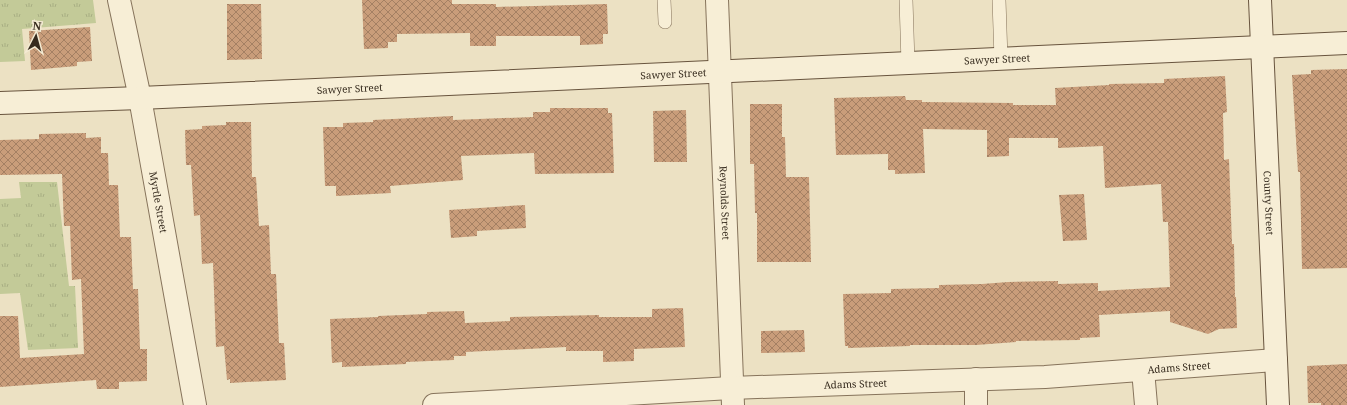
<svg xmlns="http://www.w3.org/2000/svg" width="1347" height="405" font-family="'Noto Serif',serif">
	<style>
		.grass { fill: url(#grass-tufts) }
		.building { fill: url(#building-cross-hatch) }
		.lines { fill: none; stroke-linecap: round; stroke-linejoin: round }
		.lane-casing { stroke: #86735b; stroke-width: 14 }
		.street-casing { stroke: #86735b; stroke-width: 24 }
		.secondary-casing { stroke: #68543e; stroke-width: 24 }
		.lane { stroke: #f7eed6; stroke-width: 13 }
		.street { stroke: #f7eed6; stroke-width: 22 }
		.secondary { stroke: #f7eed6; stroke-width: 22 }
		.labels { text-anchor: middle; dominant-baseline: central; stroke-width: 3; stroke-linejoin: round; paint-order: stroke }
		.street-label { font-size: 10px; fill: #362b1e; stroke: #f4ebd3 }
	</style>
	<defs>
		<pattern id="grass-tufts" width="24" height="20" patternUnits="userSpaceOnUse"><rect width="24" height="20" fill="#c3ca98"/><path d="M3 7l-1-3M5 7V3M7 7l1-3M15 17l-1-3M17 17v-4M19 17l1-3" fill="none" stroke="#a8ae83"/></pattern>
		<pattern id="building-cross-hatch" width="8" height="8" patternUnits="userSpaceOnUse"><rect width="8" height="8" fill="#c99d7a"/><path d="M0 0l8 8M0 8l8-8" fill="none" stroke="#a48063"/></pattern>
	</defs>
	<rect width="100%" height="100%" fill="#ece1c3"/>
	<!-- grass -->
	<g class="grass">
		<path d="M0 0H93L96 23 22 29 25 61 0 62Z"/>
		<path d="M19 182H57L69 286H75L78 348 28 350 20 293 0 294V199L21 198Z"/>
	</g>
	<!-- building -->
	<g class="building">
		<path d="M362 0H452V4H496V7L607 4 608 34H603V44L580 45V36H496V46H470V33L397 34V42H388V48L364 49Z"/>
		<path d="M227 4H261L262 59 227 60Z"/>
		<path d="M90 27 92 61 77 62V66L31 70 29 31Z"/>
		<path d="M1347 69V268L1302 269 1300 172H1298L1292 75 1311 74V70Z"/>
		<path d="M1225 76 1227 112 1223 113 1224 160 1229 159 1232 244H1234L1235 297H1236L1237 328 1219 329 1208 334 1170 322V311L1099 315 1100 337 1080 338V340L1016 341V342L976 345H910V346L848 348V346H845L843 294 891 293V289L939 288V285L982 284 1008 282 1058 281V284L1098 283V291L1170 287 1168 222H1163L1161 184 1105 188 1103 146 1058 148V138H1009V156L987 157V130L923 129 925 173 895 174V170H888V154L836 155 834 98 905 96 906 100H922V102L1013 103V105H1056L1055 88 1109 85V84L1164 83V79Z"/>
		<path d="M750 104H782V137H785L786 177H809L811 262H757V213H755L754 164H750Z"/>
		<path d="M550 108H608V113H612L614 173 535 174 534 153 461 156 463 180 390 186 391 193 336 196V186H325L323 127H343V123L373 122V120L453 116V120L533 117V112H550Z"/>
		<path d="M686 110 687 162H654L653 111Z"/>
		<path d="M226 122H251L252 177H256L259 226 269 225 271 274H276L279 343H284L286 380 230 383V379L227 380 224 346 216 347 213 263 202 264 200 215 194 216 191 165H186L185 130 202 129V126L226 125Z"/>
		<path d="M86 133V138L101 137V153H108L109 185H118L120 237H131L133 289H138L140 349H147V381L119 382V389H97L96 380 0 387V316H18L20 358 84 354 81 279 72 280 70 226H64L62 174 0 175V140L39 139V134Z"/>
		<path d="M1084 194 1087 240 1063 241 1059 195Z"/>
		<path d="M525 205 526 228 477 231V236L451 238 449 210Z"/>
		<path d="M683 308 685 347 634 349V361L603 362V351H566V347L466 352V356H454V360L406 362V364L342 367V362L332 363 330 319 378 317V316L427 314V312L464 311 465 323 510 321V317L599 315V317H652V309Z"/>
		<path d="M804 330 805 352 761 353V331Z"/>
		<path d="M1347 364V405H1321V403H1308L1307 366Z"/>
	</g>
	<g class="lines">
		<defs>
			<g id="lane">
				<path d="M664 0 665 22"/>
				<path d="M906 0 908 63"/>
				<path d="M999 0 1001 59"/>
			</g>
			<g id="street">
				<path id="s1" d="M119 0 140 98 195 405"/>
				<path id="s2" d="M717 0 733 405"/>
				<path d="M1143 370 1146 405"/>
				<path d="M976 379V405"/>
				<path id="s3" d="M434 405 731 388 1045 377 1276 360"/>
			</g>
			<g id="secondary">
				<path id="s4" d="M1260 0 1278 405"/>
				<path id="s5" d="M0 103 140 98 1347 43"/>
			</g>
		</defs>
		<!-- lane casing -->
		<use href="#lane" class="lane-casing"/>
		<!-- street casing -->
		<use href="#street" class="street-casing"/>
		<!-- secondary casing -->
		<use href="#secondary" class="secondary-casing"/>
		<!-- lane -->
		<use href="#lane" class="lane"/>
		<!-- street -->
		<use href="#street" class="street"/>
		<!-- secondary -->
		<use href="#secondary" class="secondary"/>
	</g>
	<g class="labels">
		<!-- street labels -->
		<g class="street-label">
			<text stroke="none"><textPath href="#s5" startOffset="998">Sawyer Street</textPath></text>
			<text stroke="none"><textPath href="#s5" startOffset="674">Sawyer Street</textPath></text>
			<text stroke="none"><textPath href="#s5" startOffset="350">Sawyer Street</textPath></text>
			<text stroke="none"><textPath href="#s1" startOffset="206">Myrtle Street</textPath></text>
			<text stroke="none"><textPath href="#s2" startOffset="203">Reynolds Street</textPath></text>
			<text stroke="none"><textPath href="#s4" startOffset="203">County Street</textPath></text>
			<text stroke="none"><textPath href="#s3" startOffset="746">Adams Street</textPath></text>
			<text stroke="none"><textPath href="#s3" startOffset="422">Adams Street</textPath></text>
		</g>
	</g>
	<!-- north arrow -->
	<g transform="translate(36 36) rotate(6)" stroke="#f4ebd3" stroke-width="3" paint-order="stroke">
	<path d="M0-3L7 15L0 10L-7 15Z" fill="#362b1e"/>
	<text y="-6" font-size="11" font-weight="bold" text-anchor="middle" fill="#362b1e">N</text>
	</g>
</svg>
